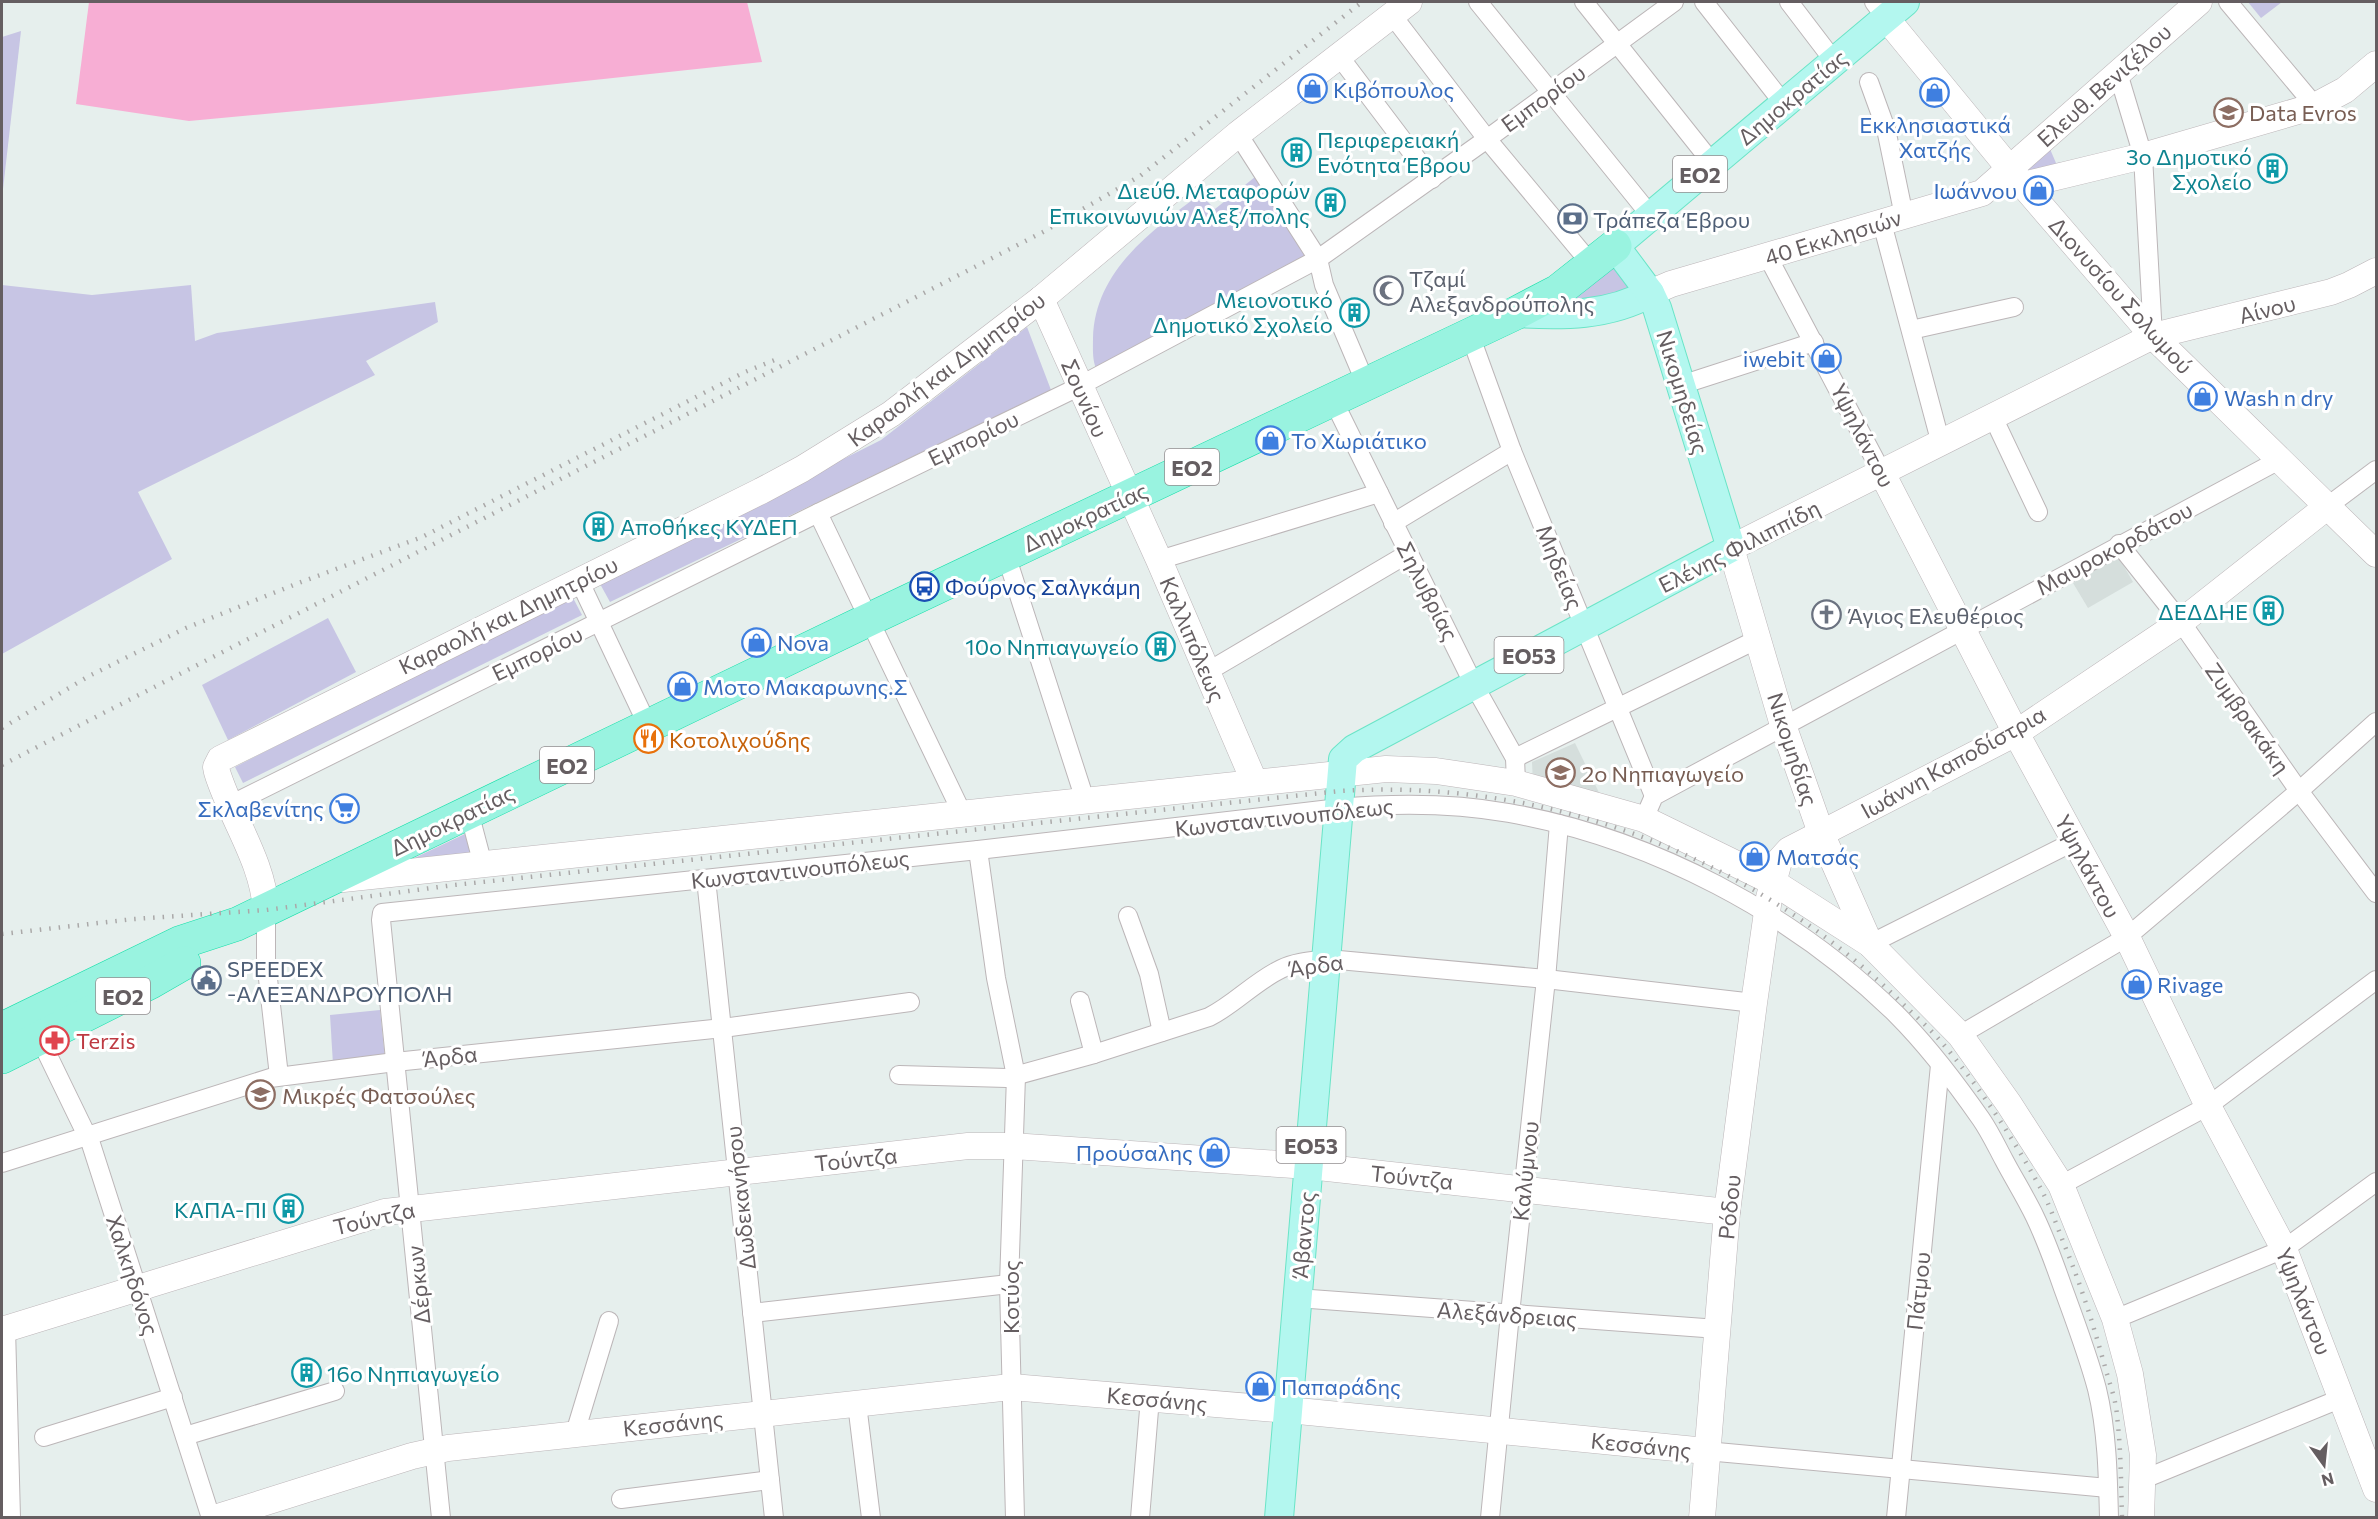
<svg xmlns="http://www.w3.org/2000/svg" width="2378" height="1519" font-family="Commissioner,sans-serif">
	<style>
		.education { fill: #d5dedc }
		.green { fill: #c7c5e4 }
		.water { fill: #f7aed4 }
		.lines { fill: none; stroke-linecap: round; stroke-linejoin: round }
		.street-casing { stroke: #bcb6b8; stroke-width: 20 }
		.secondary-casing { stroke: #bcb5b8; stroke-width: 27 }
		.primary-casing { stroke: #6ae4c7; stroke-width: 30 }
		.highway-casing { stroke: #16dfa9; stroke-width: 34 }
		.street { stroke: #fff; stroke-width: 18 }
		.secondary { stroke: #fff; stroke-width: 26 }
		.primary { stroke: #b3f7ef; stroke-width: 28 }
		.highway { stroke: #99f3e0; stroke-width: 33 }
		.rail { stroke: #aaa8a8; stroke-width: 4.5; stroke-dasharray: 1.5 8; stroke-linecap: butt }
		.labels { text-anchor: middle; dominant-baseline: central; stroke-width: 6; stroke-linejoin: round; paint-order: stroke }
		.shield { fill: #fff; stroke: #938e90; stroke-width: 1.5 }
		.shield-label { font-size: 21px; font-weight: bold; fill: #655e61 }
		.street-label { font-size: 22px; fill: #655e61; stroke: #fff }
		.shop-label { font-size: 22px; fill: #366cbe; stroke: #fff; text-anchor: start }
		.education-label { font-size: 22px; fill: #785e54; stroke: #fff; text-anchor: start }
		.culture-label { font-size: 22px; fill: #0d838f; stroke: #fff; text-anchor: end }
		.service-label { font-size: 22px; fill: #4e5e75; stroke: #fff; text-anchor: start }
		.worship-label { font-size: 22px; fill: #5b616d; stroke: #fff; text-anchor: start }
		.transit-label { font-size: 22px; fill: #164399; stroke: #fff; text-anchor: start }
		.food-label { font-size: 22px; fill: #c56008; stroke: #fff; text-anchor: start }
		.health-label { font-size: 22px; fill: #be3a42; stroke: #fff; text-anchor: start }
	</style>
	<rect width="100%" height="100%" fill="#e6efed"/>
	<!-- education -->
	<g class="education">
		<path d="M2237 98 2243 119 2219 126 2213 106Z"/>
		<path d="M2118 556 2133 582 2088 608 2073 583Z"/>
		<path d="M1575 743 1605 805 1533 784 1532 762Z"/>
	</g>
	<!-- green -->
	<g class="green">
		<path d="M2248 2H2282L2261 18Z"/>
		<path d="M21 31 2 198V37Z"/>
		<path d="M2050 149 2056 163 2071 161 2073 168 2020 171Z"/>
		<path d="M1255 177 1305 256 1097 370C1092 361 1093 348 1093 338 1095 270 1152 231 1200 194L1215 209Z"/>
		<path d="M1614 256 1637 291 1572 309 1560 297Z"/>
		<path d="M2 285 92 295 191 285 195 341 217 333 435 302 438 322 366 361 375 375 138 492 172 559 2 654Z"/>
		<path d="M1027 327 1051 390 610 602 599 582 881 440Z"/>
		<path d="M572 596 582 615 243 783 235 767Z"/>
		<path d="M328 618 356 672 228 740 202 685Z"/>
		<path d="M467 833 473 856 404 863Z"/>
		<path d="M380 1010 385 1058 333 1064 330 1015Z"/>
	</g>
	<!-- water -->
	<path class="water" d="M89 2H747L762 62 372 104 189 121 76 104Z"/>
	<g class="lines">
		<defs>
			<g id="street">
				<path d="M1478 2 1651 216"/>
				<path d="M1584 2 1713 164"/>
				<path d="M1704 2 1784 104"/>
				<path d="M1789 2 1834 61"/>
				<path d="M1874 2 1886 18"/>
				<path d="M2228 2 2315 106"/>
				<path d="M1392 15 1487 139 1592 265"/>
				<path d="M1339 56 1432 179"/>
				<path d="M2118 73 2143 156 2153 336"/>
				<path d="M1869 82 1886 129 1904 216"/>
				<path d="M1238 134 1318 259 1324 285 1366 384"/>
				<path d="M1882 223 1941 444"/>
				<path d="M1768 257 1882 473"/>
				<path d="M1911 330 2014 307"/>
				<path d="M1470 335 1512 451 1654 796"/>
				<path d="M1681 385 1814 342"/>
				<path d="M1333 400 1474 685 1515 758 1516 783"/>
				<path d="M1993 417 2038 512"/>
				<path d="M2328 506 2376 470"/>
				<path d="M818 513 962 813"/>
				<path d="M1393 523 1512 451"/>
				<path d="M2119 544 2181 622 2299 791 2376 893"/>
				<path d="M1006 555 1085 800"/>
				<path d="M1159 560 1379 493"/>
				<path d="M579 580 648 726"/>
				<path d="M1207 672 1409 553"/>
				<path d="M1515 758 1758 639"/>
				<path d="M230 805 818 513 1068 392 1318 259 1487 139 1674 2"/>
				<path d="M469 812 483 865"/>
				<path d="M1644 819 1654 796 2281 459"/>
				<path d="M978 850 996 978 1016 1076 1009 1284 1015 1518"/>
				<path d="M706 879 774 1518"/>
				<path d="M266 910V961L279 1076"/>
				<path d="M1128 916 1149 974 1162 1032"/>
				<path d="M1870 944 2075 841"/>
				<path d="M1080 1001 1094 1054"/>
				<path d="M1960 1035 2127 937 2299 791 2376 722"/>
				<path d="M40 1039 91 1144 211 1518"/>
				<path d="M899 1075 1007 1078 1094 1054 1209 1017C1235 1004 1254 982 1281 969 1295 962 1312 961 1328 959L1546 979 1754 1003"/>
				<path d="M2 1163 270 1078 395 1062 723 1028 910 1002"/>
				<path d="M2061 1185 2208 1106 2376 980"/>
				<path d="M1297 1298 1718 1329"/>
				<path d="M752 1313 1009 1284"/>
				<path d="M2115 1319 2284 1249 2376 1182"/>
				<path d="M6 1328 11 1518"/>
				<path d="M857 1404 871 1518"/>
				<path d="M575 1433 609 1321"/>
				<path d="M185 1436 335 1391"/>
				<path d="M44 1437 173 1397"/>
				<path d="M1706 1451 2108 1488"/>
				<path d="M2144 1479 2342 1398"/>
				<path d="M621 1499 770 1480"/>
				<path d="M441 1518 381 920 382 913 978 850 1339 808C1395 803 1453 803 1509 813 1651 838 1793 913 1896 1014 1927 1045 1956 1083 1981 1119 1990 1132 1997 1147 2004 1160 2014 1179 2026 1198 2035 1217 2046 1240 2055 1265 2063 1288 2075 1321 2088 1355 2097 1389 2107 1430 2108 1475 2109 1518"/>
				<path d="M1140 1518 1150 1398"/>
				<path d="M1490 1518 1510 1314 1546 979 1559 824"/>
				<path d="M1896 1518 1940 1065"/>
			</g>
			<g id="secondary">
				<path d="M1886 18 2023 185 2153 336 2376 554"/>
				<path d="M2023 185 2143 156 2315 106 2345 90 2376 64"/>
				<path d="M1650 293 1671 284 1982 193 2199 2"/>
				<path d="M1041 299 1159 560 1254 781"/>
				<path d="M1882 473 2016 733 2127 937 2208 1106 2284 1249 2376 1489"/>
				<path d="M343 879 1386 769 1436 771 1516 783 1644 819 1773 882 1870 944 1960 1035 2009 1104 2061 1185 2115 1319 2130 1374 2143 1455 2141 1518"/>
				<path d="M266 910C263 861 231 818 217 772L216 767 220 759 761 491 802 469 891 414 1041 299 1238 134 1409 2"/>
				<path d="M1870 944 1821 833 1783 725 1731 548 2153 336 2331 292 2349 285 2376 271"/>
				<path d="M2 1330 385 1212 968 1146H1013L1309 1166 1727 1212"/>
				<path d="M215 1518 412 1456 448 1448 1011 1387 1288 1410 1706 1451"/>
				<path d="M1702 1518 1727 1212 1754 1003 1769 898 1779 861 1789 850 2016 733 2181 622 2328 506"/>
			</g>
			<g id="primary">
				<path d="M1516 313C1562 316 1609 316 1650 293"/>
				<path d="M1279 1518 1343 759 1354 749 1731 548 1657 308 1650 293 1615 246 1905 2"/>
			</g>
			<g id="highway">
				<path d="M2 1029 179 943 237 924 868 620 1516 313 1558 291 1615 246"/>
				<path d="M2 1057 151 982 184 963"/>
			</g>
		</defs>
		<!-- street casing -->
		<use href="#street" class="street-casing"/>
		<!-- secondary casing -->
		<use href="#secondary" class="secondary-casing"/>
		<!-- primary casing -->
		<use href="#primary" class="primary-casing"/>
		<!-- highway casing -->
		<use href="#highway" class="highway-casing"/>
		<!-- street -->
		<use href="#street" class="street"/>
		<!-- secondary -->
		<use href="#secondary" class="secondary"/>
		<!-- primary -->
		<use href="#primary" class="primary"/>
		<!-- highway -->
		<use href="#highway" class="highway"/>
		<!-- rail -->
		<g class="rail">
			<path d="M2 728 89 676 186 628 296 584 422 537 745 372 777 359"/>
			<path d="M2 765 1043 232 1140 176 1362 2"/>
			<path d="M2 934 134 919 266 910 454 885 1340 791C1548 778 1753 857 1901 1002 1915 1016 1931 1029 1944 1045 1981 1089 2013 1138 2041 1189 2050 1206 2057 1226 2064 1244 2081 1285 2092 1321 2104 1363 2108 1380 2116 1398 2117 1416 2121 1449 2121 1484 2122 1518"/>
		</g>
	</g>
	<!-- icons -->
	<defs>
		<symbol id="shop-ring" viewBox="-11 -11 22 22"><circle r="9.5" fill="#fff" stroke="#3f7fe0" stroke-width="1.5"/><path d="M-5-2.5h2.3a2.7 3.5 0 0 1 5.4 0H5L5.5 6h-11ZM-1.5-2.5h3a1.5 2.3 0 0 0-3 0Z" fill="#3f7fe0"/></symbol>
		<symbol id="school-ring" viewBox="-11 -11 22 22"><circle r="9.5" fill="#fff" stroke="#8d6e63" stroke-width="1.5"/><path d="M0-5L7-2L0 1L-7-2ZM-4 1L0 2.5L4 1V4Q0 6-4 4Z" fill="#8d6e63"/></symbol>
		<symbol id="building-ring" viewBox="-11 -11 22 22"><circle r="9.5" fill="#fff" stroke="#0f9aa8" stroke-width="1.5"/><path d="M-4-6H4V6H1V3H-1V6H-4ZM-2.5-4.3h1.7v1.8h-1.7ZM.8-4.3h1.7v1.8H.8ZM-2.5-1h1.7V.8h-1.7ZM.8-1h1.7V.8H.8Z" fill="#0f9aa8"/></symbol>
		<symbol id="bank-ring" viewBox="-11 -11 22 22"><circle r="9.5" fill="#fff" stroke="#5c6f8a" stroke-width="1.5"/><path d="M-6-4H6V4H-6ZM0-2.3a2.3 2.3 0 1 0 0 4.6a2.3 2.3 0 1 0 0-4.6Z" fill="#5c6f8a"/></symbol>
		<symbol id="mosque-ring" viewBox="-11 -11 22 22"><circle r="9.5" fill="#fff" stroke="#6b7280" stroke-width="1.5"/><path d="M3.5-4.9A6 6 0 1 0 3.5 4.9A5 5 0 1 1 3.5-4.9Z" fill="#6b7280"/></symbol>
		<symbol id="bus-ring" viewBox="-11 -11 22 22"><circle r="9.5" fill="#fff" stroke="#1a4fb4" stroke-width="1.5"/><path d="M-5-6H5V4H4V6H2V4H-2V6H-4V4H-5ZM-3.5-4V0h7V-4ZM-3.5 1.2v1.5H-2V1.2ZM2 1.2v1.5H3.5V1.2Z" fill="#1a4fb4"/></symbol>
		<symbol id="church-ring" viewBox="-11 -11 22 22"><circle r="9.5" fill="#fff" stroke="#6b7280" stroke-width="1.5"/><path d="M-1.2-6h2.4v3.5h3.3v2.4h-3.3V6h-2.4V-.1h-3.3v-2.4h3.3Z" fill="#6b7280"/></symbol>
		<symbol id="restaurant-ring" viewBox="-11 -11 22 22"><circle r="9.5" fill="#fff" stroke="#e8710a" stroke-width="1.5"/><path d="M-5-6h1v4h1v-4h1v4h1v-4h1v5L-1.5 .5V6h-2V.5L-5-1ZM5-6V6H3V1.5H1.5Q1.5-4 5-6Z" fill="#e8710a"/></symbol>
		<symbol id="supermarket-ring" viewBox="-11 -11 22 22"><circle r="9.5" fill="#fff" stroke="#3f7fe0" stroke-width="1.5"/><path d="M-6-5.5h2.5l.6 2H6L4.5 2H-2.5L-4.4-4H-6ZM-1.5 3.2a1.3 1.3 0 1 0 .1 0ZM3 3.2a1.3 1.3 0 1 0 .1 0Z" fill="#3f7fe0"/></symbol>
		<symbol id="civic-ring" viewBox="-11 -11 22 22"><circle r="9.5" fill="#fff" stroke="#5c6f8a" stroke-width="1.5"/><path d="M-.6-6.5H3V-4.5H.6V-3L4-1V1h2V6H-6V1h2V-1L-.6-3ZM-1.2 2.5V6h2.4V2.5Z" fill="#5c6f8a"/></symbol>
		<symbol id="pharmacy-ring" viewBox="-11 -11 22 22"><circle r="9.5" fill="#fff" stroke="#e0444e" stroke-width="1.5"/><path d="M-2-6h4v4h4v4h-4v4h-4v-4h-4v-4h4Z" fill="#e0444e"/></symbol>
	</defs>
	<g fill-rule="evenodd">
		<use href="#shop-ring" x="1296" y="72" width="33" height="33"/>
		<use href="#shop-ring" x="1918" y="76" width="33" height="33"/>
		<use href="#school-ring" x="2212" y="96" width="33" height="33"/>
		<use href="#building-ring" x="1280" y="136" width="33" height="33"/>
		<use href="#building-ring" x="2256" y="152" width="33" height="33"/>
		<use href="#shop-ring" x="2022" y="174" width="33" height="33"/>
		<use href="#building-ring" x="1314" y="186" width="33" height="33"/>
		<use href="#bank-ring" x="1556" y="202" width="33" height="33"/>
		<use href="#mosque-ring" x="1372" y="274" width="33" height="33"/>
		<use href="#building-ring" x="1338" y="296" width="33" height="33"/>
		<use href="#shop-ring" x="1810" y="342" width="33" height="33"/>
		<use href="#shop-ring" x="2186" y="380" width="33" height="33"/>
		<use href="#shop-ring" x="1254" y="424" width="33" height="33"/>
		<use href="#building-ring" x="582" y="510" width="33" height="33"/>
		<use href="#bus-ring" x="908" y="570" width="33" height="33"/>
		<use href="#building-ring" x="2252" y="594" width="33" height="33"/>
		<use href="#church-ring" x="1810" y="598" width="33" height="33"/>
		<use href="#shop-ring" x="740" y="626" width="33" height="33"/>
		<use href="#building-ring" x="1144" y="630" width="33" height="33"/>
		<use href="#shop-ring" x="666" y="670" width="33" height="33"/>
		<use href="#restaurant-ring" x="632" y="722" width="33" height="33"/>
		<use href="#school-ring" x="1544" y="756" width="33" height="33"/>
		<use href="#supermarket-ring" x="328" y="792" width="33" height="33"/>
		<use href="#shop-ring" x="1738" y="840" width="33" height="33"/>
		<use href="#civic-ring" x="190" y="964" width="33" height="33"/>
		<use href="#shop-ring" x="2120" y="968" width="33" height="33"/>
		<use href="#pharmacy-ring" x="38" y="1024" width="33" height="33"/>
		<use href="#school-ring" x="244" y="1078" width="33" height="33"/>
		<use href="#shop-ring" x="1198" y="1136" width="33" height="33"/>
		<use href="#building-ring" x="272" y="1192" width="33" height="33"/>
		<use href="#building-ring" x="290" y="1356" width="33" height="33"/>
		<use href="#shop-ring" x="1244" y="1370" width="33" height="33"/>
	</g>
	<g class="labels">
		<!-- shield labels -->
		<g class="shield">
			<rect x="1673" y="156" width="54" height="36" rx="4.5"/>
			<rect x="1165" y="449" width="54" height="36" rx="4.5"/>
			<rect x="1494.5" y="637" width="69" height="36" rx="4.5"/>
			<rect x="540" y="747" width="54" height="36" rx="4.5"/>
			<rect x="96" y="978" width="54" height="36" rx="4.5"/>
			<rect x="1276.5" y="1127" width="69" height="36" rx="4.5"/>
		</g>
		<g class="shield-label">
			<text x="1700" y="174">ΕΟ2</text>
			<text x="1192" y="467">ΕΟ2</text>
			<text x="1529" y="655">ΕΟ53</text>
			<text x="567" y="765">ΕΟ2</text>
			<text x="123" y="996">ΕΟ2</text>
			<text x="1311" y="1145">ΕΟ53</text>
		</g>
		<!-- street labels -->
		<g class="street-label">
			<text transform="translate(2104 85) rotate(-42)">Ελευθ. Βενιζέλου</text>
			<text transform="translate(1792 97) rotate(-40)">Δημοκρατίας</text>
			<text transform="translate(1543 98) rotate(-36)">Εμπορίου</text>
			<text transform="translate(1833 237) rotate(-17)">40 Εκκλησιών</text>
			<text transform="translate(2121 295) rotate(48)">Διονυσίου Σολωμού</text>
			<text transform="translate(2267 309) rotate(-14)">Αίνου</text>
			<text transform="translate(946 369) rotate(-37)">Καραολή και Δημητρίου</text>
			<text transform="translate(1683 392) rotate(73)">Νικομηδείας</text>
			<text transform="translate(1085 398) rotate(66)">Σουνίου</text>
			<text transform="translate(1863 435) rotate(63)">Υψηλάντου</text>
			<text transform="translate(973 438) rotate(-26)">Εμπορίου</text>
			<text transform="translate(1085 517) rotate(-25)">Δημοκρατίας</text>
			<text transform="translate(1739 546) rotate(-27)">Ελένης Φιλιππίδη</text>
			<text transform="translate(2114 548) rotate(-28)">Μαυροκορδάτου</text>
			<text transform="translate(1560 567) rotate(68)">Μηδείας</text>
			<text transform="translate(1428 591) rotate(63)">Σηλυβρίας</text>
			<text transform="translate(508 615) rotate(-26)">Καραολή και Δημητρίου</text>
			<text transform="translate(1193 639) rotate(67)">Καλλιπόλεως</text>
			<text transform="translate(537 653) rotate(-26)">Εμπορίου</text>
			<text transform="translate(2248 718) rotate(55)">Ζυμβρακάκη</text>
			<text transform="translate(1793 749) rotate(72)">Νικομηδίας</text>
			<text transform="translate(1953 762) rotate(-29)">Ιωάννη Καποδίστρια</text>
			<text transform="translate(1284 817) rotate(-6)">Κωνσταντινουπόλεως</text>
			<text transform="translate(452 820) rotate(-26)">Δημοκρατίας</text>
			<text transform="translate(2088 866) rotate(62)">Υψηλάντου</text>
			<text transform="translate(800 869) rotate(-6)">Κωνσταντινουπόλεως</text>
			<text transform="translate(1316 965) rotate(-8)">Άρδα</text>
			<text transform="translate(450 1056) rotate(-6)">Άρδα</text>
			<text transform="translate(856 1159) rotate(-6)">Τούντζα</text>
			<text transform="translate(1525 1171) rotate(-84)">Καλύμνου</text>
			<text transform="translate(1412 1177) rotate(6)">Τούντζα</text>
			<text transform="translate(740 1198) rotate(-96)">Δωδεκανήσου</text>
			<text transform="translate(1729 1207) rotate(-84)">Ρόδου</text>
			<text transform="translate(374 1218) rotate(-13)">Τούντζα</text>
			<text transform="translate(1303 1235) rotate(-85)">Άβαντος</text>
			<text transform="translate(133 1275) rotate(72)">Χαλκηδόνος</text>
			<text transform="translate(418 1285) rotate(-96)">Δέρκων</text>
			<text transform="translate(1918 1291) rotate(-84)">Πάτμου</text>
			<text transform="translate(1010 1297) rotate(-90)">Κοτύος</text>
			<text transform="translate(2304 1301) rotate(68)">Υψηλάντου</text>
			<text transform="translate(1507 1314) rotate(4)">Αλεξάνδρειας</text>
			<text transform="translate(1157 1399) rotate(5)">Κεσσάνης</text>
			<text transform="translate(673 1423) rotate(-6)">Κεσσάνης</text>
			<text transform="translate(1641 1445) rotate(6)">Κεσσάνης</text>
		</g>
		<!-- shop labels -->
		<g class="shop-label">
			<text x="1333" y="89">Κιβόπουλος</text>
			<text x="1935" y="124" text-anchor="middle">Εκκλησιαστικά<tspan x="1935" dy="25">Χατζής</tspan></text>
			<text x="2017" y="190" text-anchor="end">Ιωάννου</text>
			<text x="1805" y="358" text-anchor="end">iwebit</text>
			<text x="2224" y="397">Wash n dry</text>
			<text x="1291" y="440">Το Χωριάτικο</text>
			<text x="777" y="642">Nova</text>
			<text x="703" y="686">Μοτο Μακαρωνης.Σ</text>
			<text x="324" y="808" text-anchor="end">Σκλαβενίτης</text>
			<text x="1776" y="856">Ματσάς</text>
			<text x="2157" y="984">Rivage</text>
			<text x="1193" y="1152" text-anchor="end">Προύσαλης</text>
			<text x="1281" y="1386">Παπαράδης</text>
		</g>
		<!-- education labels -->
		<g class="education-label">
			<text x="2249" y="112">Data Evros</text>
			<text x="1582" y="773">2ο Νηπιαγωγείο</text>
			<text x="282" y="1095">Μικρές Φατσούλες</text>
		</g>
		<!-- culture labels -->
		<g class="culture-label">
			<text x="1317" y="139" text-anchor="start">Περιφερειακή<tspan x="1317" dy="25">Ενότητα Έβρου</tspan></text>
			<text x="2252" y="156">3ο Δημοτικό<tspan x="2252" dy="25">Σχολείο</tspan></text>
			<text x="1310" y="190">Διεύθ. Μεταφορών<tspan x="1310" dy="25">Επικοινωνιών Αλεξ/πολης</tspan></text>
			<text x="1333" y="299">Μειονοτικό<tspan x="1333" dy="25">Δημοτικό Σχολείο</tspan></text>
			<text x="620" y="526" text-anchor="start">Αποθήκες ΚΥΔΕΠ</text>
			<text x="2248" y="611">ΔΕΔΔΗΕ</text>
			<text x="1139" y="646">10ο Νηπιαγωγείο</text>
			<text x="267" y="1209">ΚΑΠΑ-ΠΙ</text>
			<text x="327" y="1373" text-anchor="start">16ο Νηπιαγωγείο</text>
		</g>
		<!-- service labels -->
		<g class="service-label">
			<text x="1593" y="219">Τράπεζα Έβρου</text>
			<text x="227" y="968">SPEEDEX<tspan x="227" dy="25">-ΑΛΕΞΑΝΔΡΟΥΠΟΛΗ</tspan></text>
		</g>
		<!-- worship labels -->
		<g class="worship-label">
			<text x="1409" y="278">Tζαμί<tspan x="1409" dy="25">Αλεξανδρούπολης</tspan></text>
			<text x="1848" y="615">Άγιος Ελευθέριος</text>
		</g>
		<!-- transit labels -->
		<g class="transit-label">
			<text x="945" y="586">Φούρνος Σαλγκάμη</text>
		</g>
		<!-- food labels -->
		<g class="food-label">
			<text x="669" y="739">Κοτολιχούδης</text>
		</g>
		<!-- health labels -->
		<g class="health-label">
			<text x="76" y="1040">Terzis</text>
		</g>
	</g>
	<!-- border -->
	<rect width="2378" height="1519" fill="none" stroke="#655e61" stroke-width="6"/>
	<!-- north arrow -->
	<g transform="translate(2324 1465) rotate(165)" stroke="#ffffff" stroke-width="4.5" paint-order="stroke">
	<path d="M0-4.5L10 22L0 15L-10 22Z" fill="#655e61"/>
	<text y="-9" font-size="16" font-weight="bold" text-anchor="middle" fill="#655e61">N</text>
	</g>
</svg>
